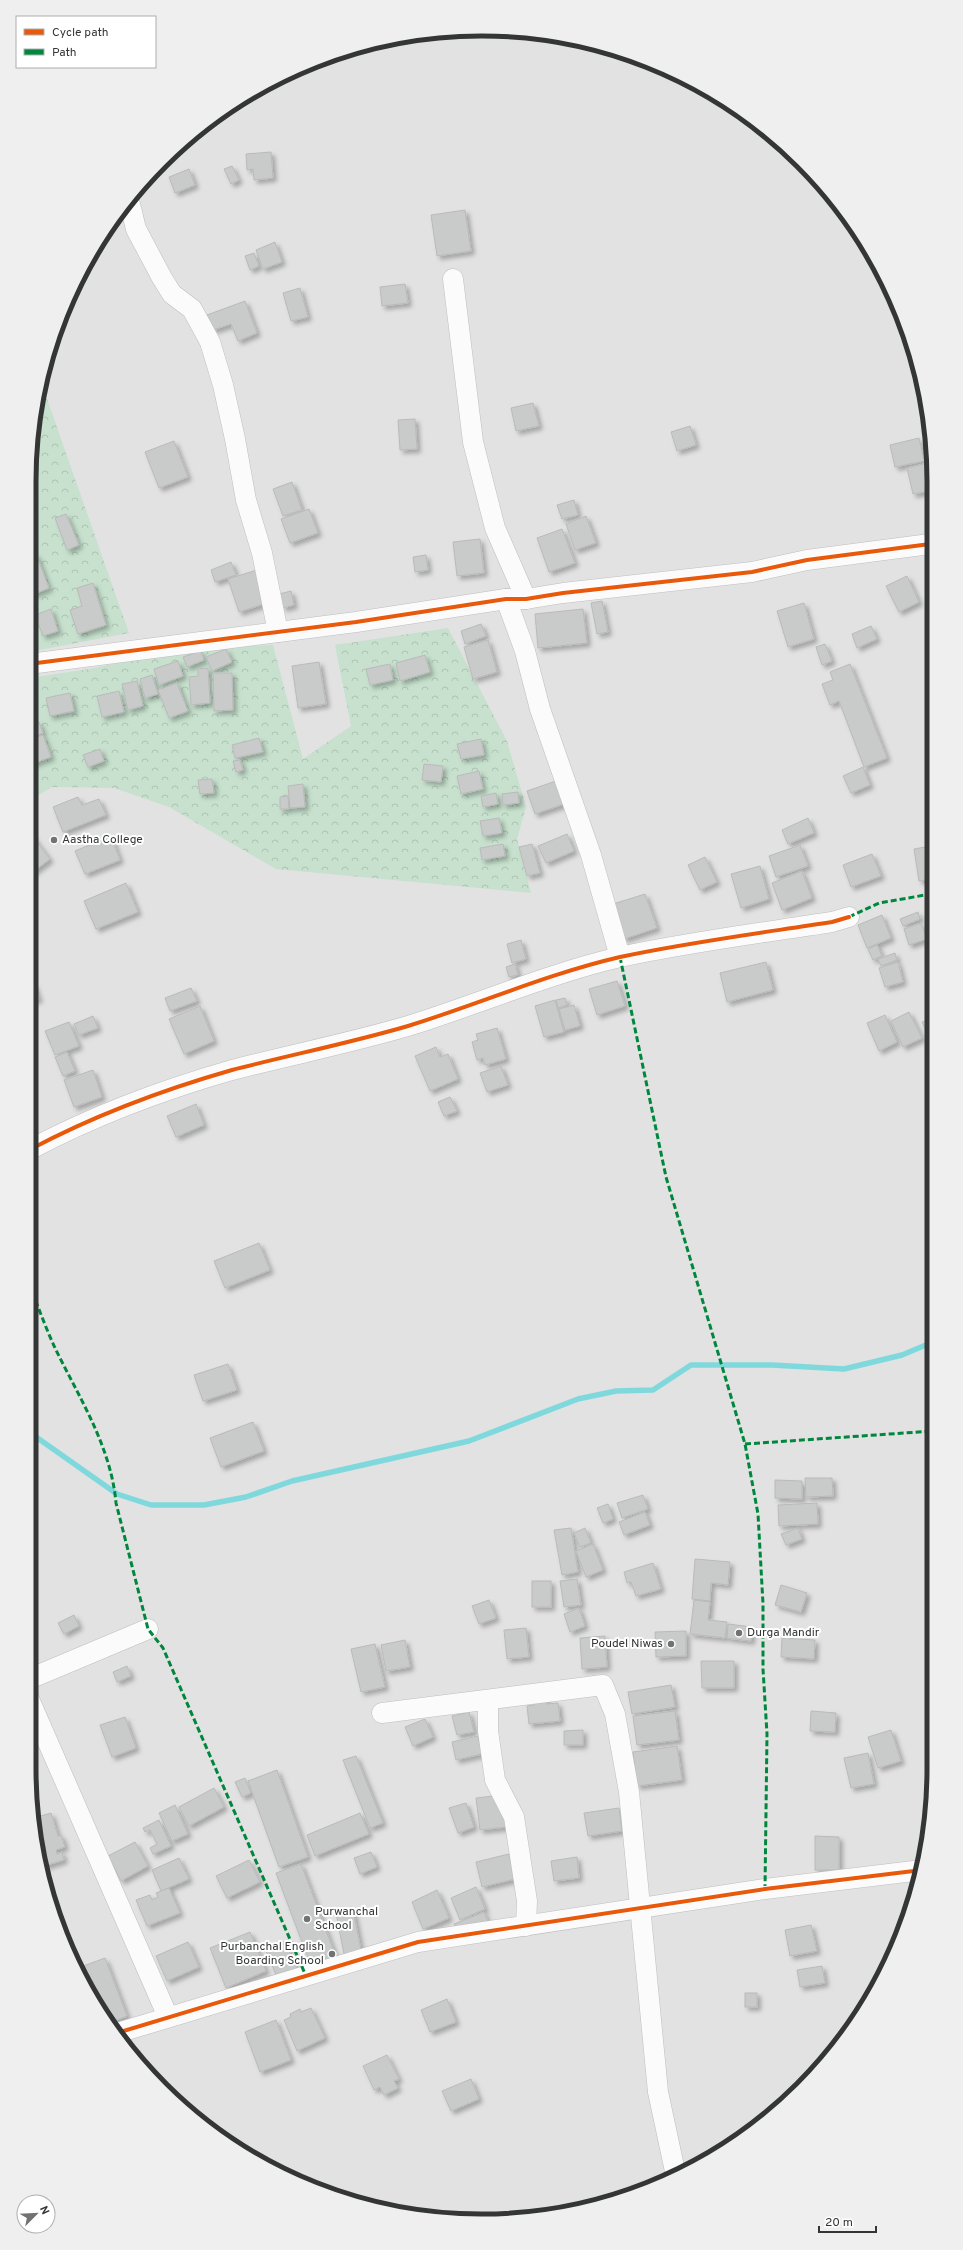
<svg xmlns="http://www.w3.org/2000/svg" width="963" height="2250" font-family="Overpass,sans-serif">
	<style>
		.forest { fill: url(#forest-crowns) }
		.lines { fill: none; stroke-linecap: round; stroke-linejoin: round }
		.stream { stroke: #7fd9dc; stroke-width: 5.5 }
		.building { fill: #c9caca; stroke: #bababa; filter: url(#shadow) }
		.minor-casing { stroke: #bebebe; stroke-width: 21 }
		.minor { stroke: #fbfbfb; stroke-width: 20 }
		.quiet { stroke: #00873e; stroke-width: 3; stroke-dasharray: 6 3; stroke-linecap: butt }
		.cycleway-casing { stroke: #fff; stroke-width: 6 }
		.cycleway { stroke: #e8590c; stroke-width: 4 }
		.poi-dot { fill: #717272; stroke: #fff; stroke-width: 1.5 }
		.labels { text-anchor: middle; dominant-baseline: central; stroke-width: 4; stroke-linejoin: round; paint-order: stroke }
		.poi-label { font-size: 12px; fill: #343535; stroke: #fff; text-anchor: start }
		.rim { fill: none; stroke: #343535; stroke-width: 5 }
	</style>
	<defs>
		<pattern id="forest-crowns" width="20" height="18" patternUnits="userSpaceOnUse"><rect width="20" height="18" fill="#c7e1ce"/><path d="M2 6a3 3 0 1 1 6 0M12 15a3 3 0 1 1 6 0" fill="none" stroke="#acc2b2"/></pattern>
		<filter id="shadow"><feDropShadow dx="3.5" dy="3.5" stdDeviation="2" flood-color="#0004"/></filter>
	</defs>
	<rect width="100%" height="100%" fill="#e2e2e2"/>
	<!-- forest -->
	<g class="forest">
		<path d="M37 396H46L129 633 29 652V481Z"/>
		<path d="M448 628 507 741 526 807 517 839 531 893 276 869 169 807 114 788 52 787 29 801V678L89 669 189 648 273 645 303 759 351 726 335 645Z"/>
	</g>
	<g class="lines">
		<!-- stream -->
		<path class="stream" d="M29 1432 117 1494 151 1505H204L246 1497 292 1481 469 1441 578 1399 616 1391 653 1390 691 1365H772L844 1369 902 1355 933 1342"/>
	</g>
	<!-- building -->
	<g class="building">
		<path d="M271 152 273 178 254 180 253 169 247 170 246 154Z"/>
		<path d="M232 166 239 180 231 184 224 169Z"/>
		<path d="M189 169 195 185 175 193 169 177Z"/>
		<path d="M465 210 471 251 437 256 431 215Z"/>
		<path d="M275 242 282 262 263 269 256 250Z"/>
		<path d="M254 253 259 266 250 270 245 256Z"/>
		<path d="M405 284 408 303 382 306 380 287Z"/>
		<path d="M300 288 308 317 291 321 283 293Z"/>
		<path d="M245 301 257 333 238 341 231 324 213 330 207 315Z"/>
		<path d="M533 403 539 426 516 431 511 408Z"/>
		<path d="M415 419 417 449 400 450 398 420Z"/>
		<path d="M690 426 696 445 677 451 671 432Z"/>
		<path d="M919 438 924 461 895 467 890 445Z"/>
		<path d="M174 441 188 477 159 488 145 452Z"/>
		<path d="M928 463 930 491 913 494 907 468Z"/>
		<path d="M292 482 302 510 283 516 273 489Z"/>
		<path d="M574 500 578 515 562 519 557 505Z"/>
		<path d="M309 509 318 533 290 543 281 519Z"/>
		<path d="M66 514 79 545 67 550 55 518Z"/>
		<path d="M586 516 596 543 575 550 566 524Z"/>
		<path d="M562 529 575 563 549 572 537 538Z"/>
		<path d="M480 539 484 573 457 576 453 542Z"/>
		<path d="M36 554 49 588 29 596V557Z"/>
		<path d="M426 555 428 570 415 572 413 557Z"/>
		<path d="M231 562 236 575 215 582 211 570Z"/>
		<path d="M260 569 270 602 239 612 228 579Z"/>
		<path d="M907 576 919 602 899 612 886 586Z"/>
		<path d="M93 583 106 625 78 634 70 610 82 606 77 588Z"/>
		<path d="M291 591 294 605 283 608 279 594Z"/>
		<path d="M602 601 608 632 597 634 591 603Z"/>
		<path d="M804 603 814 639 788 647 777 611Z"/>
		<path d="M51 609 58 631 43 636 35 615Z"/>
		<path d="M583 609 587 643 538 648 535 614Z"/>
		<path d="M481 624 486 636 465 644 461 631Z"/>
		<path d="M871 626 877 639 857 648 852 634Z"/>
		<path d="M488 640 497 672 473 679 464 647Z"/>
		<path d="M825 644 832 661 822 665 816 647Z"/>
		<path d="M226 649 232 662 212 671 206 657Z"/>
		<path d="M201 651 204 660 187 667 183 657Z"/>
		<path d="M425 655 430 672 400 681 396 663Z"/>
		<path d="M178 661 183 676 159 685 154 669Z"/>
		<path d="M319 662 326 704 298 708 292 666Z"/>
		<path d="M390 664 393 680 370 685 366 669Z"/>
		<path d="M850 664 887 758 864 767 839 701 830 705 822 684 833 680 830 672Z"/>
		<path d="M208 668 210 703 191 705 189 677 198 676V669Z"/>
		<path d="M213 673H232L233 710 214 711Z"/>
		<path d="M152 675 158 694 145 698 140 679Z"/>
		<path d="M137 681 143 706 128 710 122 684Z"/>
		<path d="M177 683 188 711 169 718 158 690Z"/>
		<path d="M119 691 124 712 102 717 97 696Z"/>
		<path d="M70 693 74 711 50 716 46 698Z"/>
		<path d="M39 722 43 733 29 738V725Z"/>
		<path d="M43 735 51 757 29 765V740Z"/>
		<path d="M259 738 263 752 235 758 232 745Z"/>
		<path d="M481 739 484 755 461 759 457 744Z"/>
		<path d="M100 749 104 761 88 767 83 755Z"/>
		<path d="M240 760 243 770 236 772 233 761Z"/>
		<path d="M424 764 443 766 441 782 422 780Z"/>
		<path d="M863 767 870 785 851 793 843 776Z"/>
		<path d="M479 771 483 789 461 794 457 776Z"/>
		<path d="M212 779 214 793 200 794 198 780Z"/>
		<path d="M556 781 564 804 535 814 527 791Z"/>
		<path d="M303 784 305 807 290 808 288 786Z"/>
		<path d="M518 792 519 803 503 805 502 794Z"/>
		<path d="M496 793 498 804 483 807 481 796Z"/>
		<path d="M288 796 289 809H280V797Z"/>
		<path d="M78 797 82 805 99 799 106 815 63 832 53 807Z"/>
		<path d="M499 818 502 833 483 836 480 821Z"/>
		<path d="M808 818 814 833 788 844 782 830Z"/>
		<path d="M29 831 50 859 29 875Z"/>
		<path d="M567 834 574 851 546 863 538 846Z"/>
		<path d="M111 836 120 860 85 874 75 851Z"/>
		<path d="M503 844 505 856 482 860 480 848Z"/>
		<path d="M532 844 540 873 527 876 519 847Z"/>
		<path d="M800 845 808 866 776 877 769 856Z"/>
		<path d="M931 846V879L919 881 914 849Z"/>
		<path d="M872 854 881 876 851 887 843 865Z"/>
		<path d="M705 857 717 882 700 890 688 865Z"/>
		<path d="M760 866 769 899 741 908 731 874Z"/>
		<path d="M802 871 812 898 782 910 772 883Z"/>
		<path d="M126 883 138 912 96 929 84 901Z"/>
		<path d="M645 894 657 928 624 939 613 904Z"/>
		<path d="M918 912 920 919 903 926 900 919Z"/>
		<path d="M882 915 891 938 867 948 858 925Z"/>
		<path d="M921 923 927 939 909 945 904 929Z"/>
		<path d="M521 940 526 959 512 963 507 944Z"/>
		<path d="M877 945 882 956 873 960 868 949Z"/>
		<path d="M895 953 897 960 881 966 878 959Z"/>
		<path d="M766 962 773 990 727 1002 720 973Z"/>
		<path d="M898 962 903 982 885 987 879 968Z"/>
		<path d="M515 964 518 975 509 977 506 967Z"/>
		<path d="M617 981 625 1006 597 1015 589 989Z"/>
		<path d="M34 984 39 999 29 1002V985Z"/>
		<path d="M191 988 197 1001 170 1011 165 998Z"/>
		<path d="M565 998 567 1005 558 1008 556 1000Z"/>
		<path d="M555 1000 564 1032 544 1037 535 1006Z"/>
		<path d="M574 1005 580 1026 565 1030 559 1009Z"/>
		<path d="M200 1006 214 1041 184 1054 169 1019Z"/>
		<path d="M909 1012 922 1038 903 1047 891 1021Z"/>
		<path d="M885 1015 897 1042 879 1051 867 1023Z"/>
		<path d="M93 1016 98 1028 79 1035 74 1024Z"/>
		<path d="M932 1018V1045L922 1022Z"/>
		<path d="M69 1022 79 1046 55 1055 45 1031Z"/>
		<path d="M497 1028 506 1059 485 1065 483 1058 477 1060 472 1042 478 1040 476 1034Z"/>
		<path d="M436 1047 440 1057 448 1054 458 1079 430 1091 415 1056Z"/>
		<path d="M67 1052 75 1071 63 1076 55 1057Z"/>
		<path d="M501 1066 508 1085 487 1092 480 1073Z"/>
		<path d="M93 1070 102 1097 74 1107 64 1080Z"/>
		<path d="M450 1097 457 1111 444 1116 438 1102Z"/>
		<path d="M196 1104 204 1125 176 1137 167 1116Z"/>
		<path d="M259 1243 270 1270 225 1288 214 1261Z"/>
		<path d="M228 1364 237 1390 203 1401 194 1375Z"/>
		<path d="M253 1422 264 1451 221 1467 210 1438Z"/>
		<path d="M805 1478H832L833 1496 806 1497Z"/>
		<path d="M775 1480 802 1481V1499L775 1498Z"/>
		<path d="M643 1495 648 1509 622 1518 617 1503Z"/>
		<path d="M817 1503 818 1524 779 1526 778 1505Z"/>
		<path d="M608 1504 613 1519 603 1523 597 1508Z"/>
		<path d="M645 1512 650 1525 624 1535 619 1522Z"/>
		<path d="M571 1528 578 1572 562 1575 554 1530Z"/>
		<path d="M585 1528 591 1543 580 1547 574 1533Z"/>
		<path d="M798 1528 802 1539 786 1545 781 1534Z"/>
		<path d="M593 1544 603 1570 586 1577 576 1551Z"/>
		<path d="M695 1559 730 1562 728 1585 711 1583 710 1601 692 1599Z"/>
		<path d="M653 1563 661 1589 636 1596 631 1582 627 1583 624 1572Z"/>
		<path d="M577 1579 581 1605 564 1607 560 1581Z"/>
		<rect x="532" y="1581" width="19" height="26"/>
		<path d="M781 1585 807 1593 801 1612 775 1605Z"/>
		<path d="M489 1600 496 1618 479 1624 472 1606Z"/>
		<path d="M694 1600 710 1602 708 1620 727 1622 725 1638 690 1634Z"/>
		<path d="M579 1608 585 1626 570 1632 564 1614Z"/>
		<path d="M74 1615 79 1626 64 1634 58 1623Z"/>
		<path d="M728 1624 752 1627 751 1641 727 1638Z"/>
		<path d="M526 1628 529 1657 507 1659 504 1630Z"/>
		<path d="M686 1631V1656L656 1657 655 1632Z"/>
		<path d="M605 1636 607 1667 582 1669 580 1638Z"/>
		<path d="M782 1638 815 1640 814 1659 781 1657Z"/>
		<path d="M405 1640 410 1667 386 1671 381 1645Z"/>
		<path d="M375 1644 385 1687 361 1692 351 1649Z"/>
		<path d="M701 1661H734V1688H702Z"/>
		<path d="M127 1666 131 1676 117 1682 113 1672Z"/>
		<path d="M671 1685 675 1707 632 1714 628 1692Z"/>
		<path d="M547 1697V1704L558 1703 560 1721 529 1724 527 1706 534 1705 533 1699Z"/>
		<path d="M675 1711 679 1740 637 1745 633 1716Z"/>
		<path d="M811 1711 836 1713 835 1732 810 1731Z"/>
		<path d="M469 1712 474 1732 457 1735 452 1716Z"/>
		<path d="M125 1717 136 1748 112 1757 100 1725Z"/>
		<path d="M425 1719 433 1737 413 1746 405 1727Z"/>
		<path d="M583 1730V1745H564V1731Z"/>
		<path d="M891 1730 901 1761 878 1768 868 1737Z"/>
		<path d="M478 1736 482 1754 456 1760 452 1742Z"/>
		<path d="M677 1746 682 1780 637 1786 633 1752Z"/>
		<path d="M868 1753 874 1784 851 1788 844 1758Z"/>
		<path d="M356 1756 383 1823 370 1828 343 1760Z"/>
		<path d="M277 1770 308 1857 279 1867 248 1781Z"/>
		<path d="M245 1778 251 1793 242 1797 235 1782Z"/>
		<path d="M214 1788 224 1807 189 1826 179 1807Z"/>
		<path d="M502 1795 506 1827 480 1830 476 1798Z"/>
		<path d="M466 1803 474 1827 458 1833 449 1808Z"/>
		<path d="M175 1805 188 1834 172 1841 159 1813Z"/>
		<path d="M619 1808 622 1831 588 1836 584 1813Z"/>
		<path d="M51 1813 58 1836 61 1835 65 1847 56 1850 57 1854 62 1852 64 1860 41 1867 34 1818Z"/>
		<path d="M360 1813 369 1834 315 1856 307 1835Z"/>
		<path d="M159 1820 171 1846 153 1854 150 1848 157 1844 150 1830 145 1832 143 1828Z"/>
		<path d="M815 1836 839 1837V1870H815Z"/>
		<path d="M135 1842 148 1866 121 1881 108 1856Z"/>
		<path d="M371 1852 377 1867 360 1874 354 1858Z"/>
		<path d="M509 1854 515 1879 482 1887 476 1862Z"/>
		<path d="M577 1857 579 1878 554 1881 551 1861Z"/>
		<path d="M179 1858 189 1879 161 1891 152 1870Z"/>
		<path d="M249 1860 260 1882 227 1898 216 1876Z"/>
		<path d="M301 1864 339 1965 314 1974 276 1873Z"/>
		<path d="M476 1887 485 1909 460 1920 451 1898Z"/>
		<path d="M169 1888 180 1913 147 1926 136 1900 150 1895 152 1900 158 1897 156 1893Z"/>
		<path d="M437 1890 449 1918 423 1929 412 1902Z"/>
		<path d="M353 1910 361 1950 344 1954 336 1913Z"/>
		<path d="M484 1912 488 1922 458 1935 454 1924Z"/>
		<path d="M811 1925 817 1951 790 1956 785 1930Z"/>
		<path d="M250 1932 266 1971 226 1988 210 1948Z"/>
		<path d="M285 1941 300 1976 280 1984 265 1949Z"/>
		<path d="M188 1942 199 1967 167 1981 156 1956Z"/>
		<path d="M105 1958 127 2016 110 2023 90 1995 78 1968Z"/>
		<path d="M822 1966 825 1983 800 1987 797 1970Z"/>
		<rect x="745" y="1993" width="12" height="14"/>
		<path d="M447 1999 456 2022 430 2032 421 2010Z"/>
		<path d="M311 2008 325 2038 297 2051 284 2020 291 2017 290 2014 300 2009 301 2012Z"/>
		<path d="M276 2020 291 2060 260 2072 245 2032Z"/>
		<path d="M387 2055 399 2079 394 2081 398 2088 384 2095 380 2087 374 2090 363 2066Z"/>
		<path d="M471 2079 479 2099 451 2111 442 2091Z"/>
	</g>
	<g class="lines">
		<defs>
			<g id="minor">
				<path d="M129 200 136 229 162 278 172 294 192 309 210 342 223 385 235 439 246 500 262 553 278 632"/>
				<path d="M453 279 473 442 495 528 526 599"/>
				<path d="M506 599 525 651 540 709 591 855 620 957"/>
				<path d="M29 664 356 622 506 599H526L563 593 752 572 807 560 930 544"/>
				<path d="M29 1150C93 1116 162 1090 232 1070 290 1055 350 1043 408 1026 479 1004 547 974 620 957 690 942 761 933 832 922L849 917"/>
				<path d="M29 1679 148 1629"/>
				<path d="M29 1699 168 2017"/>
				<path d="M488 1700V1731L495 1780 514 1817 527 1901 526 1926"/>
				<path d="M382 1713 603 1685 615 1714 629 1792 658 2092 676 2176"/>
				<path d="M117 2033 418 1942 765 1889 922 1870"/>
			</g>
		</defs>
		<!-- minor casing -->
		<use href="#minor" class="minor-casing"/>
		<!-- minor -->
		<use href="#minor" class="minor"/>
		<!-- quiet -->
		<g class="quiet">
			<path d="M849 917 879 903 931 894"/>
			<path d="M620 957 666 1177 745 1444 758 1514 763 1604V1669L767 1734 765 1889"/>
			<path d="M29 1284C38 1306 46 1329 56 1350 80 1399 111 1447 116 1503L148 1629 163 1648 306 1976"/>
			<path d="M745 1444 933 1431"/>
		</g>
		<defs>
			<g id="cycleway">
				<path d="M29 664 356 622 506 599H526L563 593 752 572 807 560 930 544"/>
				<path d="M29 1150C93 1116 162 1090 232 1070 290 1055 350 1043 408 1026 479 1004 547 974 620 957 690 942 761 933 832 922L849 917"/>
				<path d="M117 2033 418 1942 765 1889 922 1870"/>
			</g>
		</defs>
		<!-- cycleway casing -->
		<use href="#cycleway" class="cycleway-casing"/>
		<!-- cycleway -->
		<use href="#cycleway" class="cycleway"/>
	</g>
	<!-- markers -->
	<g class="poi-dot">
		<circle cx="54" cy="840" r="4"/>
		<circle cx="739" cy="1633" r="4"/>
		<circle cx="671" cy="1644" r="4"/>
		<circle cx="307" cy="1919" r="4"/>
		<circle cx="332" cy="1954" r="4"/>
	</g>
	<g class="labels">
		<!-- poi labels -->
		<g class="poi-label">
			<text x="62" y="840">Aastha College</text>
			<text x="747" y="1633">Durga Mandir</text>
			<text x="663" y="1644" text-anchor="end">Poudel Niwas</text>
			<text x="315" y="1912">Purwanchal<tspan x="315" dy="14">School</tspan></text>
			<text x="324" y="1947" text-anchor="end">Purbanchal English<tspan x="324" dy="14">Boarding School</tspan></text>
		</g>
	</g>
	<!-- crop -->
	<path d="M0 0H963V2250H0ZM481 36H482A445 445 0 0 1 927 481V1769A445 445 0 0 1 482 2214H481A445 445 0 0 1 36 1769V481A445 445 0 0 1 481 36Z" fill="#efefef" fill-rule="evenodd"/>
	<path class="rim" d="M481 36H482A445 445 0 0 1 927 481V1769A445 445 0 0 1 482 2214H481A445 445 0 0 1 36 1769V481A445 445 0 0 1 481 36Z"/>
	<!-- legend -->
	<rect x="16" y="16" width="140" height="52" fill="#ffffff" stroke="#aeaeae"/>
	<rect x="24" y="29" width="20" height="6" fill="#e8590c" stroke="#aeaeae"/>
	<text x="52" y="36" font-size="12" fill="#343535">Cycle path</text>
	<rect x="24" y="49" width="20" height="6" fill="#00873e" stroke="#aeaeae"/>
	<text x="52" y="56" font-size="12" fill="#343535">Path</text>
	<!-- north arrow -->
	<g transform="translate(36 2214) rotate(66)"><circle r="19" fill="#ffffff" stroke="#aeaeae"/>
	<path d="M0-3L7 15L0 10L-7 15Z" fill="#717272"/>
	<text y="-6" font-size="11" font-weight="bold" text-anchor="middle" fill="#343535">N</text>
	</g>
	<!-- scale -->
	<path d="M819 2226v6h57v-6" fill="none" stroke="#343535" stroke-width="2"/>
	<text x="825" y="2226" font-size="12" fill="#343535" stroke="#ffffff" stroke-width="3" paint-order="stroke">20 m</text>
</svg>
